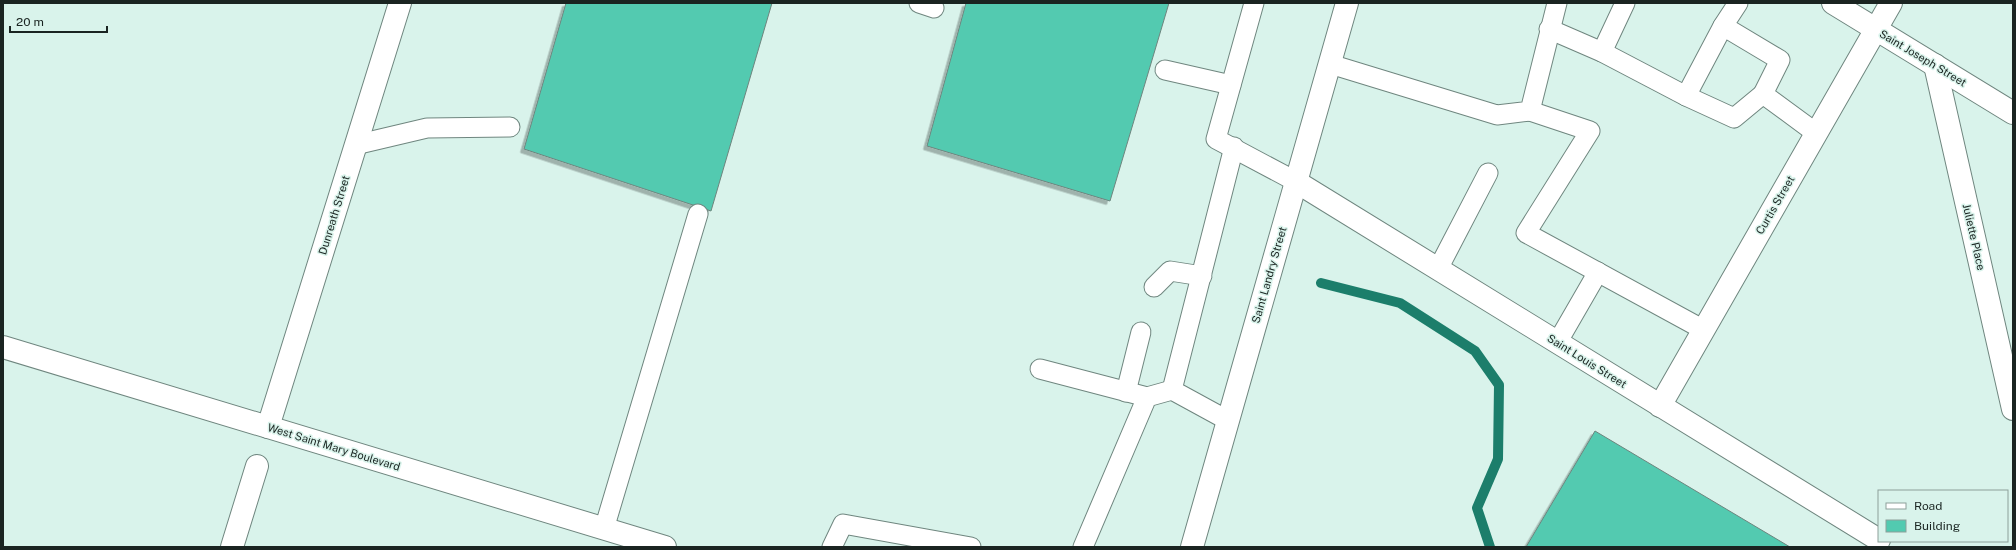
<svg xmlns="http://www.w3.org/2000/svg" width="2016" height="550" font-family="'Public Sans',sans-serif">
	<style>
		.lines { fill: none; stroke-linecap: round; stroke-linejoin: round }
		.stream { stroke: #1c7e6b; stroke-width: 10 }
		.building { fill: #52cab0; stroke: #6d857e; filter: url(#shadow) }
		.service-casing { stroke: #6f867f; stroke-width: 21 }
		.minor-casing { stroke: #6f867f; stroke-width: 24 }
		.tertiary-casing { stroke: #6f867f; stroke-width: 24 }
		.service { stroke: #fff; stroke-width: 19 }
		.minor { stroke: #fff; stroke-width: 22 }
		.tertiary { stroke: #fff; stroke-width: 22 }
		.labels { text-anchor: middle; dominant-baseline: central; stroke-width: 3; stroke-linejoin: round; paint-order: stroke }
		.street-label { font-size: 11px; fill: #1a2421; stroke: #d9f3eb }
	</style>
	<defs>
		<filter id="shadow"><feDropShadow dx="-3.5" dy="3.5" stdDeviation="0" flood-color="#0004"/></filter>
	</defs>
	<rect width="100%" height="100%" fill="#d9f3eb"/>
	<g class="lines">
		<!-- stream -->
		<path class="stream" d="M1321 283 1400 303 1475 351 1499 385 1498 459 1477 508 1490 547"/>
	</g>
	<!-- building -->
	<g class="building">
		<path d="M566 3H772L711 211 524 149Z"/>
		<path d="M966 3H1169L1110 201 927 146Z"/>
		<path d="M1595 431 1790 547H1526Z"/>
	</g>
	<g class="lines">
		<defs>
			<g id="service">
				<path d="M919 3 934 8"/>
				<path d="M1254 3 1216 139 1295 181"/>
				<path d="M1738 3 1723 26 1780 60 1763 94 1816 133"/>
				<path d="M1723 26 1686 96 1734 118 1763 94"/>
				<path d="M1549 29 1602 52 1686 96"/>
				<path d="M1602 52 1625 3"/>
				<path d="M1330 64 1497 115 1530 111 1557 3"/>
				<path d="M1165 70 1231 85"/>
				<path d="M1530 111 1590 131 1526 233 1704 330"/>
				<path d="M355 145 427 128 510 127"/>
				<path d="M1438 269 1488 173"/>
				<path d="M1154 287 1170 271 1202 276"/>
				<path d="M1557 343 1598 272"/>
				<path d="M1040 369 1147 397"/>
				<path d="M1126 392 1141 332"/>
				<path d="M1227 420 1172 390 1234 147"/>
				<path d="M604 529 698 214"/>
				<path d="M832 547 843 524 971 547"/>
				<path d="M1083 547 1147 397 1172 390"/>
			</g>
			<g id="minor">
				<path d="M1833 3 2013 113"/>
				<path d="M1935 65 2013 409"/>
				<path d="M1295 181 1879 540"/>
				<path d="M1660 406 1891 3"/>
				<path d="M268 427 400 3"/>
				<path d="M232 547 257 466"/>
			</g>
			<g id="tertiary">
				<path d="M3 347 665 547"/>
				<path d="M1192 547 1347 3"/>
			</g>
		</defs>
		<!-- service casing -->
		<use href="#service" class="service-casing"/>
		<!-- minor casing -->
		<use href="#minor" class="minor-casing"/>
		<!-- tertiary casing -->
		<use href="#tertiary" class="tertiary-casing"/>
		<!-- service -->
		<use href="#service" class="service"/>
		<!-- minor -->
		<use href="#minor" class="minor"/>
		<!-- tertiary -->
		<use href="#tertiary" class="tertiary"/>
	</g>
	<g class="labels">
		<!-- street labels -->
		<g class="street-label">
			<text transform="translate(1923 58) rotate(31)">Saint Joseph Street</text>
			<text transform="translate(1775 205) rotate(-60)">Curtis Street</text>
			<text transform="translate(334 215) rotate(-73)">Dunreath Street</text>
			<text transform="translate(1974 237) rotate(77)">Juliette Place</text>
			<text transform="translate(1269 275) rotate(-74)">Saint Landry Street</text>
			<text transform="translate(1587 361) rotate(32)">Saint Louis Street</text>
			<text transform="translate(334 447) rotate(17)">West Saint Mary Boulevard</text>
		</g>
	</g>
	<!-- border -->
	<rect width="2016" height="550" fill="none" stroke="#1a2421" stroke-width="8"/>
	<!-- legend -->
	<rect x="1878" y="490" width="130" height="52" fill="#d9f3eb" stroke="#8da09a"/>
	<rect x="1886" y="503" width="20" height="6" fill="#ffffff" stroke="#8da09a"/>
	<text x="1914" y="510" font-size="12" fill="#1a2421">Road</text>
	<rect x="1886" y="520" width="20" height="12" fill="#52cab0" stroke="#8da09a"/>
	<text x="1914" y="530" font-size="12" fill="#1a2421">Building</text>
	<!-- scale -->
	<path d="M10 26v6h97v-6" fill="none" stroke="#1a2421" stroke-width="2"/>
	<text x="16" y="26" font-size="12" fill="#1a2421" stroke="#d9f3eb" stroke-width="3" paint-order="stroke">20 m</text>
</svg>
